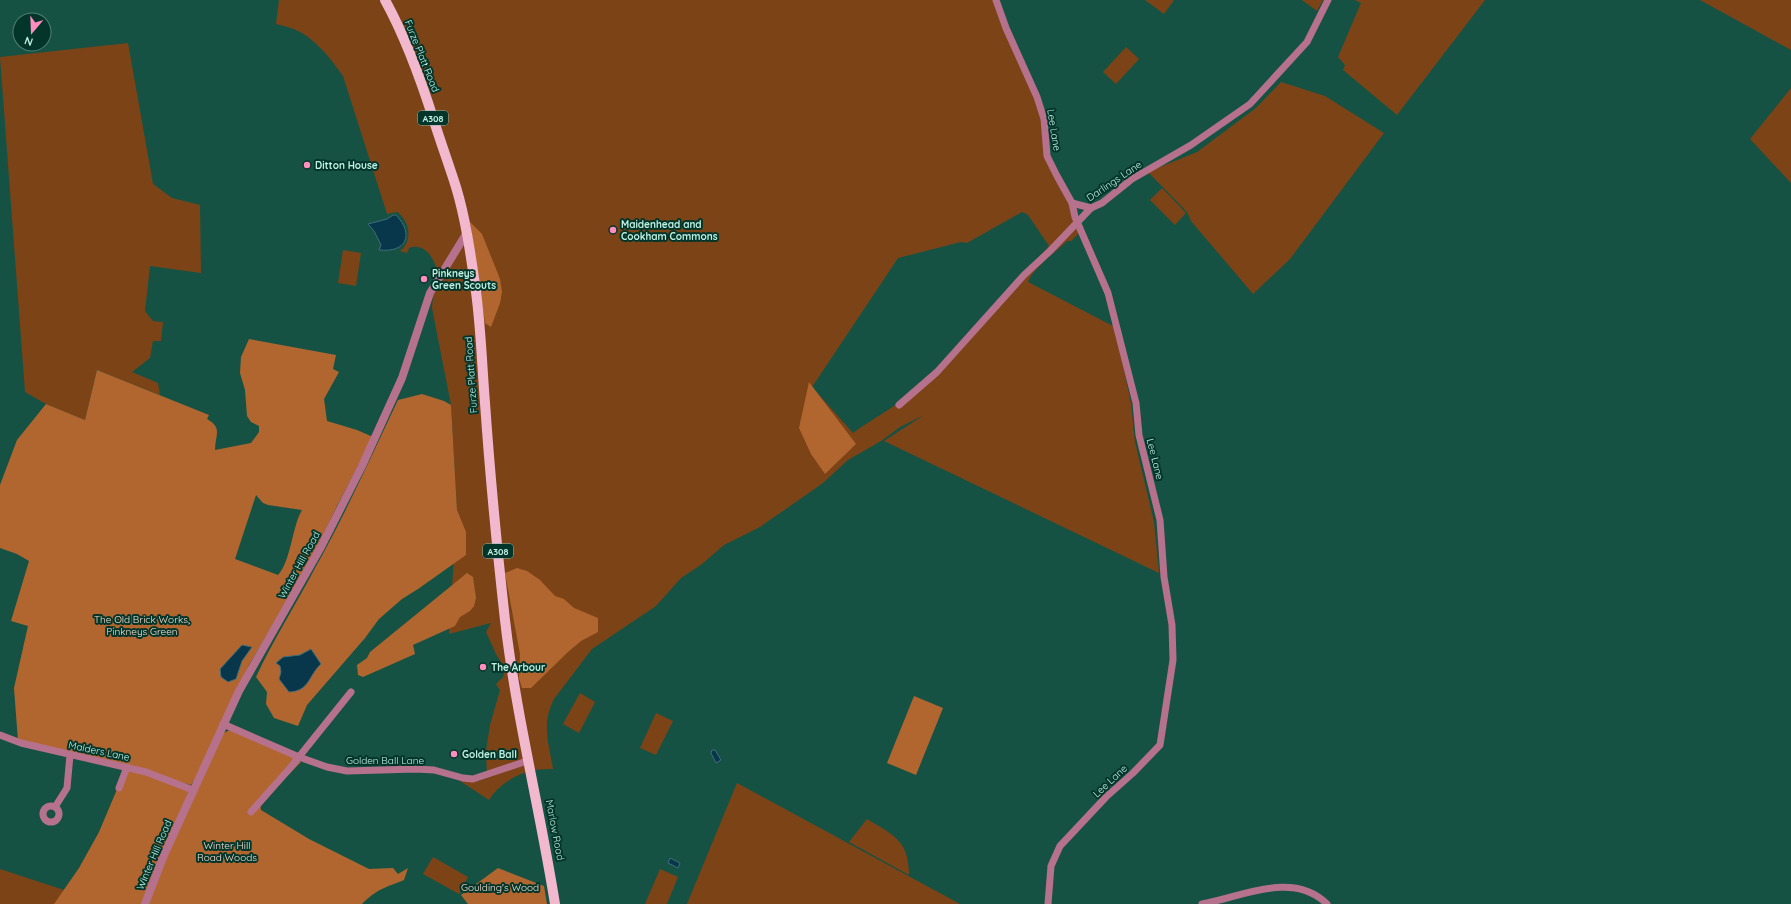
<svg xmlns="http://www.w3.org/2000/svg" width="1791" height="904" font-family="Quicksand,sans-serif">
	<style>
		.green { fill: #7c4317; fill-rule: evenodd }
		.forest { fill: #b2662f; fill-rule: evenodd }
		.water { fill: #08364b; stroke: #3f6e78 }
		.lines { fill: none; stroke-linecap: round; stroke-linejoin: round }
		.minor { stroke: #b6718d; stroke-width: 7 }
		.tertiary { stroke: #b6718d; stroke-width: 8 }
		.primary { stroke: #f1b8ce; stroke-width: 10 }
		.poi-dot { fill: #fe8ebe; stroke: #03352b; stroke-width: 1.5 }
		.labels { text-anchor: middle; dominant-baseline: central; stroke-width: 4; stroke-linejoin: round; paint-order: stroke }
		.shield { fill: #03352b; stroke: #87b8aa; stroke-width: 1 }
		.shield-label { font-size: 9px; font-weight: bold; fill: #bff0e1 }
		.street-label { font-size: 10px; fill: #bff0e1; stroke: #03352b }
		.poi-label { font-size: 10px; font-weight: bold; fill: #bff0e1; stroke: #03352b; text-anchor: start }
		.park-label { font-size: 10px; fill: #f8dece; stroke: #03352b }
	</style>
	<rect width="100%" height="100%" fill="#165244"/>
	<!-- green -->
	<g class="green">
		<path d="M279 0H994L1040 112 1044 141 1080 232 1071 241H1067C1057 251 1031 270 1028 282L1115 327 1131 403 1135 442 1154 522 1159 573 884 441 924 415 900 427 881 441 848 460 823 483 760 527 724 545 702 564 681 578 656 606 592 649 554 699C541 725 549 743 553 769 547 769 541 769 535 770 517 773 498 785 489 800L460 781H478L487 778 486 751 490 725 500 690 496 684 503 677 505 669 496 654 486 632 491 623 449 634 457 510 451 405 432 308 433 295 444 278 434 276 436 267C432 255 423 243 409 248L407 253 400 251C413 241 410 221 397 212L387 214 343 76C332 60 317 41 300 32 293 28 284 26 276 24ZM1022 212 1028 215 1049 246 939 365C919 395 882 412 853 433L812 387 898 258 961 242 967 243Z"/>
		<path d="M1145 0H1174L1164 14Z"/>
		<path d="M1302 0H1323L1317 11Z"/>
		<path d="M1355 0H1485L1397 115 1343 70 1345 65 1338 57 1361 3Z"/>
		<path d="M1700 0H1791V50Z"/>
		<path d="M128 43 153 184 172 198 200 205 201 273 150 266 145 311 153 321 163 322 161 341H153L150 358 132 372 158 383 160 395 97 370 85 420 46 404 25 392 0 57Z"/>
		<path d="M1126 47 1139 59 1116 84 1103 72Z"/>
		<path d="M1281 82 1325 96 1384 133 1290 259 1253 294 1191 221 1187 212 1148 172 1197 152 1256 108Z"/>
		<path d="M1791 88V183L1750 139Z"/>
		<path d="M1162 188 1186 213 1175 225 1150 200Z"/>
		<path d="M343 250 361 253 356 286 338 283Z"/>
		<path d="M580 693 595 702 579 733 563 724Z"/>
		<path d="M656 713 673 721 656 755 640 748Z"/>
		<path d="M737 783 960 904H687Z"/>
		<path d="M867 819C893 835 909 840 909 875L849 842Z"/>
		<path d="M433 857 468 877 459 894 423 874Z"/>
		<path d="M0 869 70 892 62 904H0Z"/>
		<path d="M660 869 678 877 667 904H645Z"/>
	</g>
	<!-- forest -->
	<g class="forest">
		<path d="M470 222 482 234 500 279 502 292 500 303 491 327 485 323Z"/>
		<path d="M249 339 336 355 333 369 339 372 324 399 327 421 357 430 373 437 337 506 316 550 249 665 197 776 191 785 126 767 18 741 14 688 28 626 11 621 29 561 17 554 0 548V485L17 440 46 404 85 420 97 370 209 415 207 419C223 428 215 435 215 450L251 443 259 432V426L251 422 247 416 245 390 240 373 241 357ZM256 495 263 503 268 505 302 510C292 527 291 561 278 575L235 559Z"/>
		<path d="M809 382 856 444 825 474 811 454 799 428Z"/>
		<path d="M422 394 444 401 451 405 457 510 466 532V555L418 589 402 599 379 619 365 638 307 705 298 726 274 718 266 704 267 692 256 677C273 640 295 606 314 570 345 515 371 457 398 400Z"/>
		<path d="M517 568 527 571 540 580 555 596 564 599 574 608 598 618V632L581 641 568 652 531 688H522L519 678 520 654 505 573Z"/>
		<path d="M467 573 473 577 476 598 474 606 470 611 460 617 455 626 413 645 415 654 363 677 358 675 357 665 367 658 370 652Z"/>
		<path d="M914 696 943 708 916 775 887 763Z"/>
		<path d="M230 730 292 756 301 762 260 804 261 810 309 839 369 869 393 868 398 874 408 868 404 880C384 888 377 889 362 904H54L79 868 99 832 126 768 191 786 186 798 221 734Z"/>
		<path d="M498 868 544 886 547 904H468L461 895Z"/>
	</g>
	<!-- water -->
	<g class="water">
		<path d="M393 215H396C415 235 406 253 379 250L381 245 374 231 368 224 387 219Z"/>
		<path d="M242 645 252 647 242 661 236 679 228 682 221 677 220 669Z"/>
		<path d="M311 649 321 664C308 676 310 691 289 692L279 679 281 672 280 666 276 663 283 657 300 655Z"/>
		<path d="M712 750H715L721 760 716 763 711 753Z"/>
		<path d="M670 858 680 863 678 868 668 863Z"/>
	</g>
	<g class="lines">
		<!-- minor -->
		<g class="minor">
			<path d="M996 0 1006 28 1037 97 1044 119 1047 156 1057 176 1072 203 1075 217 1108 293 1136 403 1139 435 1160 520 1164 577 1172 625 1173 660 1160 745 1133 773 1106 797 1060 846 1051 866 1048 904"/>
			<path d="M1072 203 1091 208"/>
			<path d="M899 405 937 372 1024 275 1050 251 1091 208 1102 203 1132 179 1191 145 1250 104 1307 42 1328 0"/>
			<path d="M223 724 299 757 327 767 347 771 416 769 434 770 463 778 473 779 527 761"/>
			<path d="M0 735 21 743 146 772 193 790"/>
			<path d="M119 788 127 767"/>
			<circle cx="51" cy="814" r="8"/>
			<path d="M55 807 67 788 70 755"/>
			<path d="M251 812 290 768 351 692"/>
			<path d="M1202 904C1241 897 1293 870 1327 904"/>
		</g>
		<!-- tertiary -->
		<path class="tertiary" d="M145 904 164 855 239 691 321 547 362 466 402 378 430 293 466 234"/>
		<!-- primary -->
		<path class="primary" d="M385 0C406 38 421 80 434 121 441 143 449 165 456 187 466 220 471 257 476 292 481 329 482 366 485 403 490 475 497 548 505 620 516 716 540 809 555 904"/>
	</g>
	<!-- markers -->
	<g class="poi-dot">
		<circle cx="307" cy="165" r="4"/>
		<circle cx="613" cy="230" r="4"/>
		<circle cx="424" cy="279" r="4"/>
		<circle cx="483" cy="667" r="4"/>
		<circle cx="454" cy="754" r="4"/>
	</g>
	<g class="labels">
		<!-- shield labels -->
		<g class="shield">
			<rect x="418" y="111" width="30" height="14" rx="3"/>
			<rect x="483" y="544" width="30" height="14" rx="3"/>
		</g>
		<g class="shield-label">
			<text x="433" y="118">A308</text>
			<text x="498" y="551">A308</text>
		</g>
		<!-- street labels -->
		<g class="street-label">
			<text transform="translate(422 56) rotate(68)">Furze Platt Road</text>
			<text transform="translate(1054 130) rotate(81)">Lee Lane</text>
			<text transform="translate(1114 181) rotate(-34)">Darlings Lane</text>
			<text transform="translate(471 375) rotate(-94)">Furze Platt Road</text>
			<text transform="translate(1155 459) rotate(76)">Lee Lane</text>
			<text transform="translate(299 565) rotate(-61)">Winter Hill Road</text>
			<text transform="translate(99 751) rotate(12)">Malders Lane</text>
			<text x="385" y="760">Golden Ball Lane</text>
			<text transform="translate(1110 781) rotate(-43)">Lee Lane</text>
			<text transform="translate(555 830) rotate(79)">Marlow Road</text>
			<text transform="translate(154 855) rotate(-67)">Winter Hill Road</text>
		</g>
		<!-- poi labels -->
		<g class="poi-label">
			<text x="315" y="165">Ditton House</text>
			<text x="621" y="224">Maidenhead and<tspan x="621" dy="12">Cookham Commons</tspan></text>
			<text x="432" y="273">Pinkneys<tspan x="432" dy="12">Green Scouts</tspan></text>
			<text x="491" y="667">The Arbour</text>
			<text x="462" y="754">Golden Ball</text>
		</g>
		<!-- park labels -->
		<g class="park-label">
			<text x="142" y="619">The Old Brick Works,<tspan x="142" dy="12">Pinkneys Green</tspan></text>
			<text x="227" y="845">Winter Hill<tspan x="227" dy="12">Road Woods</tspan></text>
			<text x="500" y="887">Goulding's Wood</text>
		</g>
	</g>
	<!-- north arrow -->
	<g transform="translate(32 32) rotate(199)"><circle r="19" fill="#03352b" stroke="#4e8074"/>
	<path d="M0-3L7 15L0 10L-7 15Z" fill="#fe8ebe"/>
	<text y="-6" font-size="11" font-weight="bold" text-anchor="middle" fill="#bff0e1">N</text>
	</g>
</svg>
